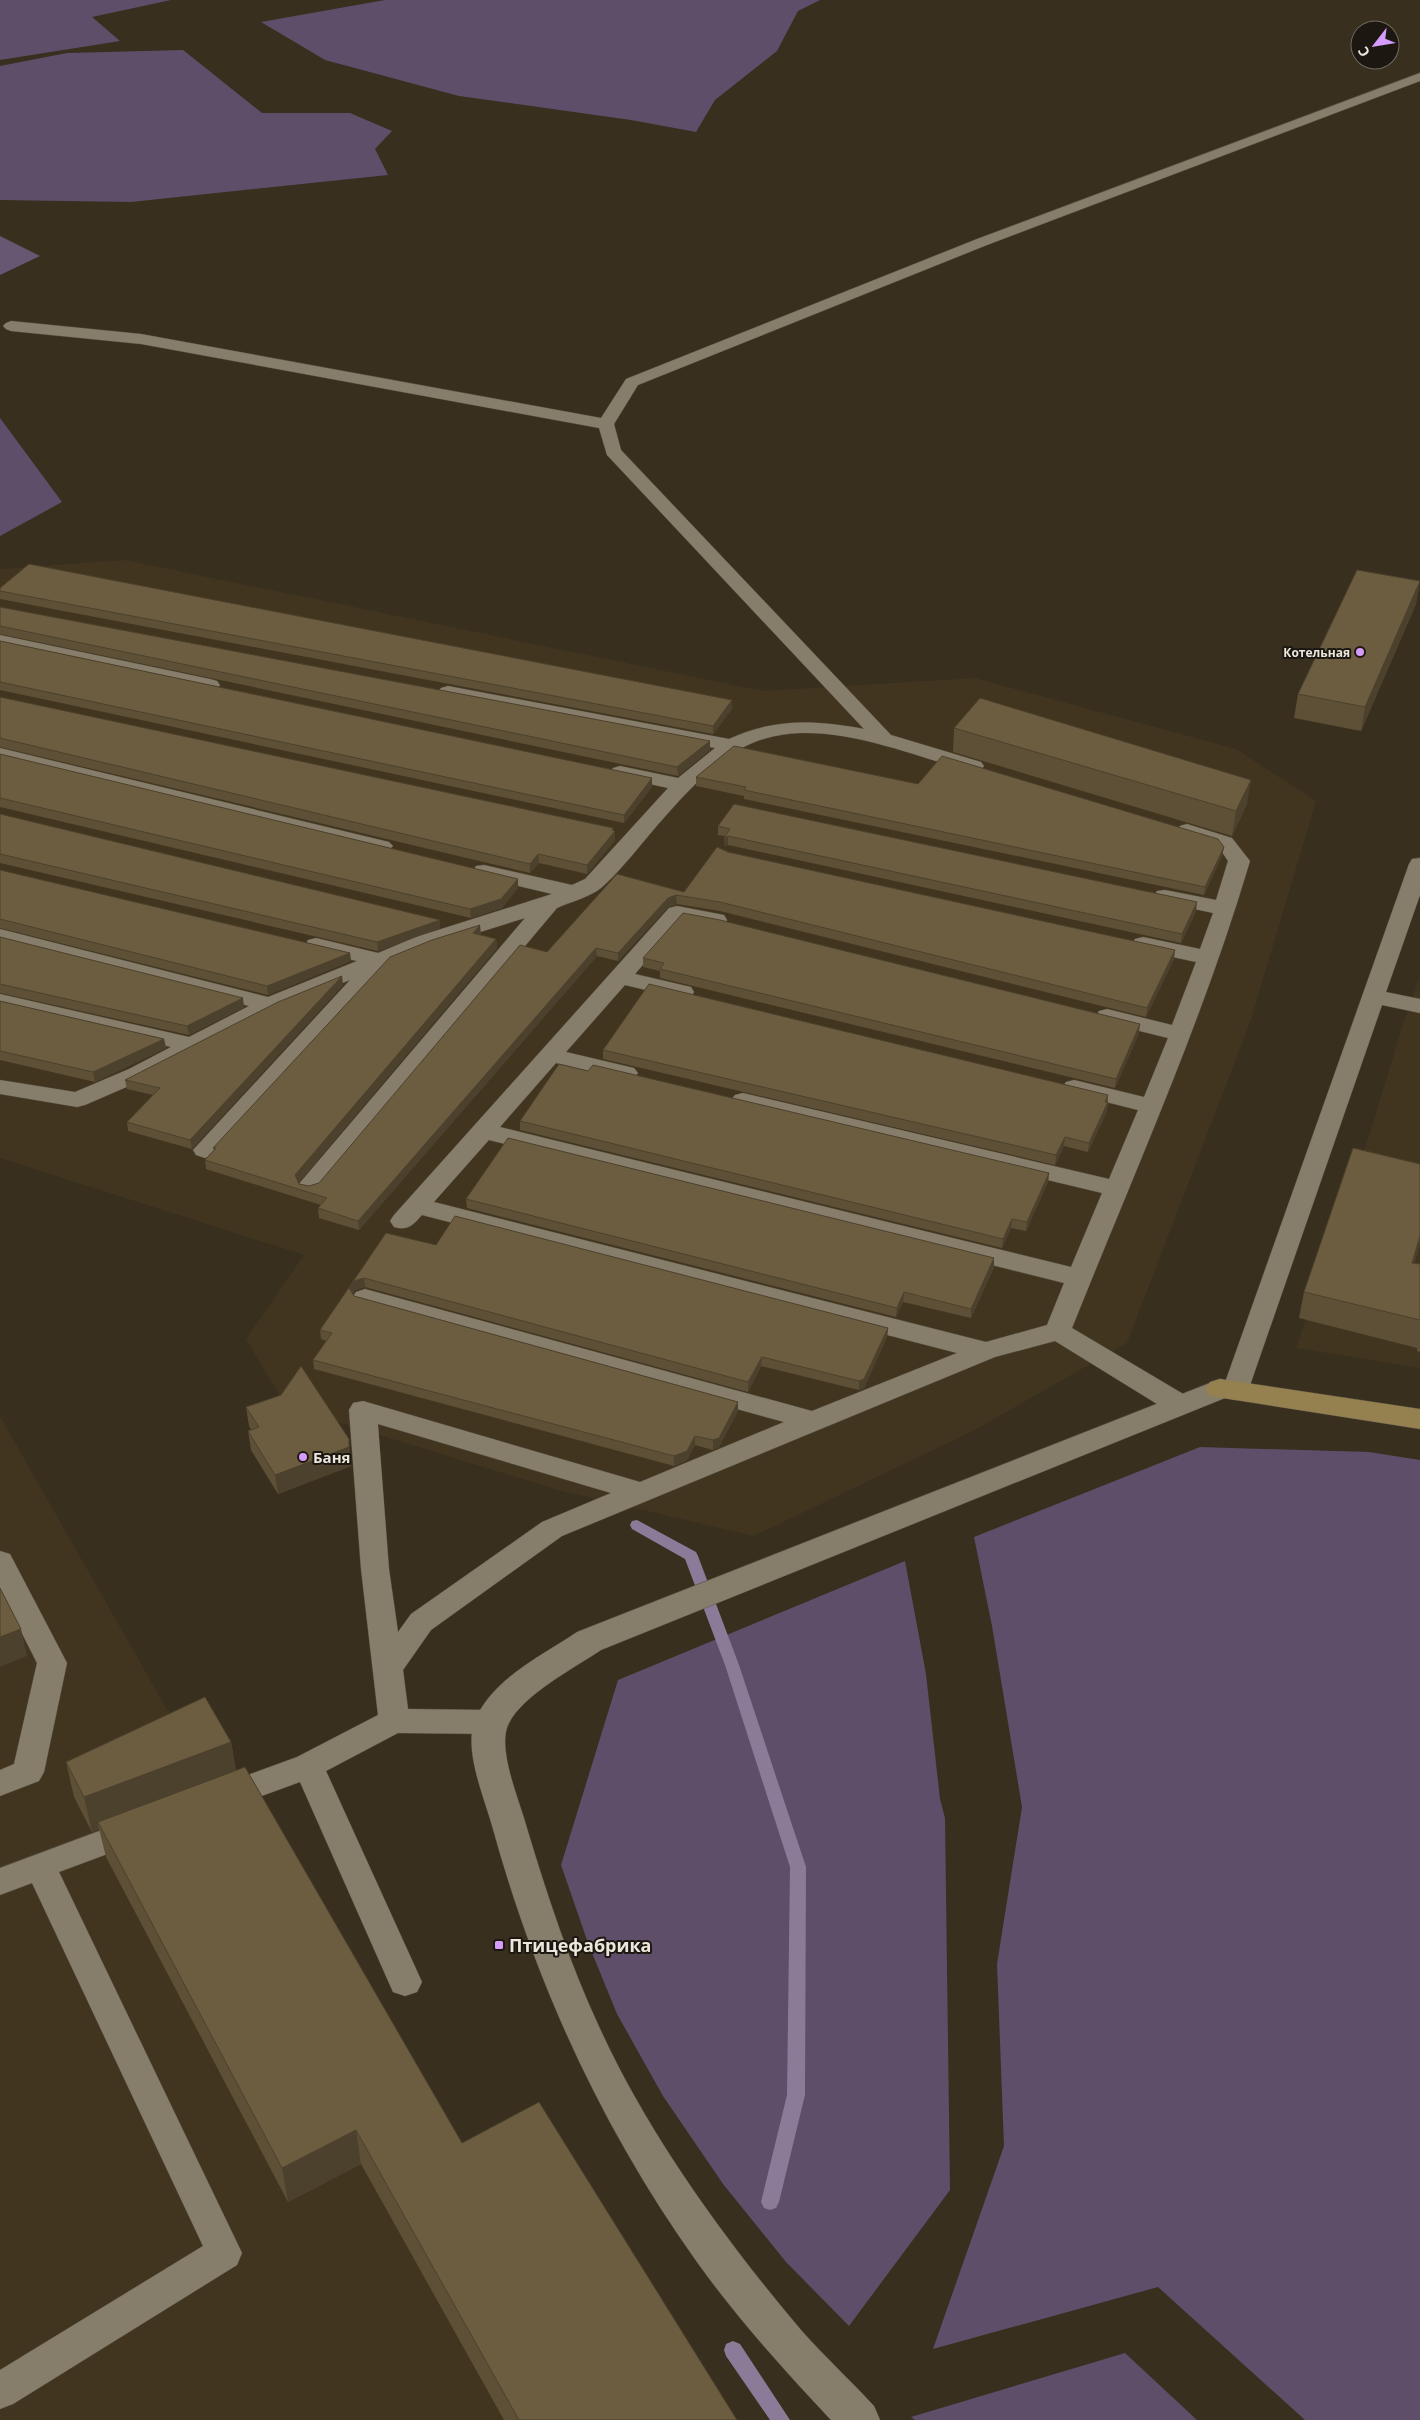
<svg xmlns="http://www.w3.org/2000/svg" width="1420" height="2420" font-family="'Open Sans',sans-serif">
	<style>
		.built { fill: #41351f }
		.green { fill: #5e4e69 }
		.forest { fill: #675772 }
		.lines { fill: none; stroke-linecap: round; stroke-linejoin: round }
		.stream { fill: #8c7b98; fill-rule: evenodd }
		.lane-casing { stroke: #544d3f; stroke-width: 1 }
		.street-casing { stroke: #544d3f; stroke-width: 1 }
		.secondary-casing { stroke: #544d3f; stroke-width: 1 }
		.lane { fill: #877d6b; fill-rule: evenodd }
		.street { fill: #877d6b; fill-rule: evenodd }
		.secondary { fill: #958050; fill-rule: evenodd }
		.wall { fill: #5d5037 }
		.shaded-wall { fill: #4c412d }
		.building { fill: #6c5d40; stroke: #4c412d }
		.poi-dot { fill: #d59cfb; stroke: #1c1811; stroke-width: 2 }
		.labels { text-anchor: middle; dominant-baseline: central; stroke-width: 4; stroke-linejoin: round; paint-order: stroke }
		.far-poi-label { font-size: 12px; font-weight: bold; fill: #ece6dc; stroke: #1c1811; text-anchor: end }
		.poi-label { font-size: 15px; font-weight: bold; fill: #ece6dc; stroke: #1c1811; text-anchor: start }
		.near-poi-label { font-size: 18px; font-weight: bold; fill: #ece6dc; stroke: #1c1811; text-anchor: start }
	</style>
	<rect width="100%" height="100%" fill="#382f1f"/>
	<!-- built -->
	<g class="built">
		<path d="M125 560 763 691 975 678 1236 749 1316 801 1251 1020 1127 1343 973 1431 754 1536 558 1490 286 1406 246 1339 304 1255 0 1158V569Z"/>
		<path d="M1420 976V1368L1296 1348 1372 1127 1404 1021Z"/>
		<path d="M0 1416 571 2420H0Z"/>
	</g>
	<!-- green -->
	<g class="green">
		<path d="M0 0H171L92 17 120 41 0 60Z"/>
		<path d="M385 0H820L798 11 777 51 715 100 696 132 631 120 459 96 325 60 261 22Z"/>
		<path d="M183 50 262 113H350L392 131 375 149 388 175 131 202 0 200V66L67 53Z"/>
		<path d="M0 418 62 502 0 536Z"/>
		<path d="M1200 1447 1369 1452 1420 1460V2420H1305L1158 2287 933 2349 1004 2146 997 1964 1022 1807 992 1626 974 1537Z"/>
		<path d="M905 1561 926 1674 940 1799 945 1818 950 2190 849 2326 786 2262 723 2184 663 2096 617 2014 588 1943 561 1865 618 1680Z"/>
		<path d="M1125 2353 1197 2420H915L911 2417Z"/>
	</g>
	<!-- forest -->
	<path class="forest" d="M0 236 40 256 0 275Z"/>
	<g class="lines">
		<!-- stream -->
		<g class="stream">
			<path d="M637 1520 696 1552 698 1556 739 1665 806 1867 805 2095 779 2202 776 2208 770 2210 764 2208 761 2202 787 2095 790 1867 725 1665 685 1559 632 1529 630 1525 632 1521Z"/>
			<path d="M733 2341 740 2344 790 2420H770L726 2356 724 2350 726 2344Z"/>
		</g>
		<defs>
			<g id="lane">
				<path d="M1420 73V81L987 245 638 385 614 424 621 450 891 735 981 762 984 766 981 770 974 772C903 754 811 709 740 749 713 763 682 797 662 820 644 840 621 871 601 888 590 897 570 902 557 908L319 1191 310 1193 301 1191 298 1185 525 918 432 947 390 964 214 1155 205 1158 196 1155 193 1150 350 980 278 1009 145 1079 85 1105 77 1107 0 1094V1080L75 1092 129 1069 171 1047 0 1008V994L189 1037 249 1006 0 943V929L268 997 357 961 308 950 305 945 308 940 316 938 378 953 416 937 552 894 476 876 473 871 476 866 484 865 572 885 585 879 668 788 613 776 610 772 613 768 620 766 678 778 715 748 448 698 441 696 438 692 441 688 448 686 729 739C774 718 815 720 864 729L607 455 599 428 141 344 11 331 6 329 3 326 6 323 11 321 141 334 601 418 626 379 977 239Z"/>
				<path d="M0 635 210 679 217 681 220 685 217 689 210 691 0 647Z"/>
				<path d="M0 748 389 842 393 846 389 850 382 852 0 760Z"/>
				<path d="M1187 824 1232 838 1250 861C1203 1020 1134 1173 1072 1328L1190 1398 1194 1405 1190 1412 1180 1414 1170 1412 1055 1341 995 1357 562 1536 431 1630 403 1670 408 1709 491 1710 502 1714 506 1722 502 1730 491 1734 398 1733 326 1771 422 1982 417 1992 405 1996 393 1992 300 1782 223 1810 212 1806 207 1797 212 1788 297 1757 378 1715 361 1569 349 1410 353 1403 363 1401 640 1482 784 1422 356 1304 352 1298 356 1292 365 1289 812 1411 957 1353 422 1215C413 1225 408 1231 394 1227L390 1221 394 1215 669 908 677 906 724 915 727 920 724 925 716 927 682 920 635 974 691 987 694 992 691 997 683 999 625 985 566 1052 634 1068 638 1073 634 1078 626 1080 556 1063 500 1127 1071 1267 1102 1193 743 1107 735 1105 731 1100 735 1095 743 1093 1109 1179 1138 1110 1066 1092 1062 1087 1066 1082 1074 1080 1144 1097 1168 1038 1099 1021 1096 1016 1099 1011 1107 1009 1172 1025 1196 962 1135 949 1132 944 1135 939 1143 937 1200 949 1213 913 1157 901 1154 896 1157 891 1165 890 1216 900 1228 861 1218 846 1180 834 1177 830 1180 826ZM489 1140 1064 1283 1047 1325 986 1342 434 1202ZM378 1424 611 1493 542 1522 411 1614 398 1632 389 1569Z"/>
				<path d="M1420 858V895L1386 992 1420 999V1013L1382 1005 1248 1391 1245 1398 1235 1400 1225 1398 1222 1391 1409 864 1412 859Z"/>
				<path d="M0 1551 10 1554 67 1663 44 1772 39 1781 0 1796V1770L14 1764 37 1663 0 1590Z"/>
				<path d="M134 1818 145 1822 150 1831 145 1840 59 1872 242 2253 237 2265 13 2404 0 2409V2370L203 2246 32 1883 0 1895V1868Z"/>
			</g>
			<path id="street" d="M1220 1379 1230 1382 1235 1389 1230 1396 601 1650C574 1668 523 1695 509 1723 496 1747 519 1799 526 1825 547 1895 570 1965 601 2031 650 2137 725 2240 801 2330 824 2356 850 2380 874 2406L880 2420H831C784 2370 737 2318 697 2262 603 2130 536 1985 493 1829 485 1799 463 1750 475 1720 493 1678 542 1656 577 1632Z"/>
			<path id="secondary" d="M1220 1379 1420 1409V1429L1210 1396 1205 1389 1210 1382Z"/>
		</defs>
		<!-- lane casing -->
		<use href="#lane" class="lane-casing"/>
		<!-- street casing -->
		<use href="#street" class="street-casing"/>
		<!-- secondary casing -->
		<use href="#secondary" class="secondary-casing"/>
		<!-- lane -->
		<use href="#lane" class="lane"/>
		<!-- street -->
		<use href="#street" class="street"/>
		<!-- secondary -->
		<use href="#secondary" class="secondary"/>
	</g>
	<!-- wall -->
	<g class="wall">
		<path d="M1420 581 1416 604 1361 731 1294 718 1298 694Z"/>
		<path d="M0 588 732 709 713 734 0 599Z"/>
		<path d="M0 607 710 750 678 776 0 634Z"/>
		<path d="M0 641 652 778V787L624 823 0 690Z"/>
		<path d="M0 697 613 828 615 840 587 874 539 863 530 873 0 747Z"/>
		<path d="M954 728 1247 804 1232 836 953 752Z"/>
		<path d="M0 754 518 888 502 908 471 918 0 807Z"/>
		<path d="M696 777 1224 847 1222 856 1204 895 744 799V796L696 786Z"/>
		<path d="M0 814 440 920V928L378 951 0 863Z"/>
		<path d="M718 826 1196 911 1181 943 728 845 724 846 725 836 718 835Z"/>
		<path d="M728 852 1174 959 1146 1017 720 911 677 904 668 907 618 961 597 956 359 1230 319 1218 318 1208 321 1205 206 1169 205 1160 214 1150 213 1148 481 934 480 935 496 939 497 948 299 1182V1184L309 1186 319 1183 547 952 684 892Z"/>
		<path d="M0 870 350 953 351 961 268 995 0 928Z"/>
		<path d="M0 937 244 1007 189 1035 0 993Z"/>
		<path d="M643 958 1139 1033 1115 1088 660 978V971L643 967Z"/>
		<path d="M343 985 192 1149 128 1131 127 1122 153 1095 127 1089 125 1080Z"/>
		<path d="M0 1001 164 1039 166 1048 95 1082 0 1060Z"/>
		<path d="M603 1050 1108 1102 1107 1111 1088 1152 1064 1146 1055 1165 603 1059Z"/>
		<path d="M520 1121 1049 1173 1048 1182 1026 1231 1011 1228 1002 1248 520 1130Z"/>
		<path d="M1420 1164V1243L1414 1263 1420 1264V1352L1417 1351V1348L1299 1318 1304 1292Z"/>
		<path d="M466 1199 994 1267 971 1318 903 1302 896 1317 467 1208Z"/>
		<path d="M386 1233 436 1245 888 1328 887 1337 864 1388 859 1390 761 1366 748 1392 365 1287 355 1290 353 1294 354 1296 738 1402V1411L719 1447 713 1450 695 1445 687 1460 674 1466 314 1369 313 1360 326 1341 321 1339 320 1330Z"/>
		<path d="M246 1407 351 1466 278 1494 251 1450 248 1431 251 1430 249 1426Z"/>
		<path d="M231 1742 236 1771 462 2143 737 2420H504L361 2164 288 2202 106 1857 99 1829 92 1832 74 1797 66 1762Z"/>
	</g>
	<!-- shaded-wall -->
	<g class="shaded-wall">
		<path d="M1420 581 1416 604 1361 731 1365 707Z"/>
		<path d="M732 700V709L713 734V726Z"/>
		<path d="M710 741V750L678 776 677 767Z"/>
		<path d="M652 778V787L624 823V815Z"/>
		<path d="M1251 780 1247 804 1232 836 1236 811Z"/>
		<path d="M613 828V833L615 831V840L587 874V865Z"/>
		<path d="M728 836V845L724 846V838Z"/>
		<path d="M1224 847 1222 856 1204 895 1205 887Z"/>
		<path d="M538 854 539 863 530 873V864Z"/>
		<path d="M518 879V888L502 908 471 918 470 909Z"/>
		<path d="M676 895 677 904 668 907 618 961V953L668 898Z"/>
		<path d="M1197 902 1196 911 1181 943 1182 934Z"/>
		<path d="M440 920V928L378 951 377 942Z"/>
		<path d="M480 925 481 934 474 942 473 933Z"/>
		<path d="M496 939 497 948 297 1184 295 1175Z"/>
		<path d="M596 948 597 956 359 1230 358 1221Z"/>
		<path d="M1175 950 1174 959 1146 1017 1147 1008Z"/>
		<path d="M350 953 351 961 268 995 267 986Z"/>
		<path d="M342 976 343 985 192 1149 190 1140Z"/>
		<path d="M243 998 244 1007 189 1035 187 1026Z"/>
		<path d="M1140 1024 1139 1033 1115 1088 1116 1079Z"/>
		<path d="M164 1039 166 1048 95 1082 93 1072Z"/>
		<path d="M1108 1095 1107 1111 1088 1152 1089 1143Z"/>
		<path d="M1065 1137 1064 1146 1055 1165 1056 1155Z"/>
		<path d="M1049 1173 1048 1182 1026 1231 1027 1222Z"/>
		<path d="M1012 1219 1011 1228 1002 1248 1003 1239Z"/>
		<path d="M1420 1236V1243L1406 1290 1412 1263Z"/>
		<path d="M994 1258V1267L971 1318V1309Z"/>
		<path d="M364 1278 365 1287 355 1290 350 1297 349 1288 354 1281Z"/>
		<path d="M904 1292 903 1302 896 1317 897 1308Z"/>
		<path d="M888 1328 887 1337 864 1388 859 1390V1381Z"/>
		<path d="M762 1357 761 1366 748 1392V1382Z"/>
		<path d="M738 1402V1411L719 1447 713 1450V1440Z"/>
		<path d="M695 1436V1445L687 1460 674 1466V1456Z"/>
		<path d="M349 1439 351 1466 278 1494 275 1475Z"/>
		<path d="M21 1629 27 1656 0 1667V1637Z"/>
		<path d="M231 1742 237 1777 98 1822 99 1829 92 1832 84 1797Z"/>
		<path d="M356 2130 361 2164 288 2202 282 2168Z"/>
	</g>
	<!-- building -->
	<g class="building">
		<path d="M29 564 732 700 713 726 0 591V588Z"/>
		<path d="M1357 570 1420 581 1365 707 1298 694Z"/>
		<path d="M0 607 710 741 677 767 0 626Z"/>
		<path d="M0 641 652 778 624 815 0 682Z"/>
		<path d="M0 697 613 828 612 830 615 831 587 865 538 854 530 864 0 738Z"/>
		<path d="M980 698 1251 780 1236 811 954 728Z"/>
		<path d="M734 746 918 784 942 756 1218 839 1224 847 1205 887 744 790 746 787 696 777Z"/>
		<path d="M0 754 518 879 501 899 470 909 0 798Z"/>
		<path d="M734 804 1197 902 1182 934 728 836 724 838 730 829 718 826Z"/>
		<path d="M0 814 440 920 377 942 0 854Z"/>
		<path d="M717 847 728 852 1175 950 1147 1008 720 902 676 895 668 898 618 953 596 948 358 1221 318 1208 327 1198 205 1160 216 1148H213L390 957 432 940 480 925 473 933 496 939 295 1175 299 1184 309 1186 319 1183 520 945 547 952 617 874 684 892Z"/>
		<path d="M0 870 350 953 267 986 0 919Z"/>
		<path d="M683 913 720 920 1140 1024 1116 1079 660 969 664 963 643 958Z"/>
		<path d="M0 937 243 998 187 1026 0 984Z"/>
		<path d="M342 976 190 1140 127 1122 160 1088 125 1080 278 1002Z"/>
		<path d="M649 984 1108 1095 1105 1102H1108L1089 1143 1065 1137 1056 1155 603 1050Z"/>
		<path d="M0 1001 164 1039 93 1072 0 1051Z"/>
		<path d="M559 1064 588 1071 593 1065 1049 1173 1027 1222 1012 1219 1003 1239 520 1121Z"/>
		<path d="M508 1138 994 1258 971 1309 904 1292 897 1308 466 1199Z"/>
		<path d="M1353 1148 1420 1164V1236L1412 1263 1420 1264V1320L1304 1292Z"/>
		<path d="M455 1216 888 1328 864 1379 859 1381 762 1357 748 1382 364 1278 354 1281 349 1288 354 1296 738 1402 719 1438 713 1440 695 1436 687 1451 674 1456 313 1360 332 1333 320 1330 386 1233 436 1245Z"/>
		<path d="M301 1366 349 1439V1447L275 1475 248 1431 259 1427 246 1407 281 1395Z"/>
		<path d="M0 1588 21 1629 0 1637Z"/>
		<path d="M205 1697 231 1742 84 1797 66 1762Z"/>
		<path d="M245 1767 462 2143 539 2102 737 2420H519L356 2130 282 2168 98 1822Z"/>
	</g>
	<!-- markers -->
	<g class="poi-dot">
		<circle cx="1360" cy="652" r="5"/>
		<circle cx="303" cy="1457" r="5"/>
		<rect x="494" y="1940" width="10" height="10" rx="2.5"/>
	</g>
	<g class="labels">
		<!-- far-poi labels -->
		<g class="far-poi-label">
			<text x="1350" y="652">Котельная</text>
		</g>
		<!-- poi labels -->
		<g class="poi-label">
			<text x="313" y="1457">Баня</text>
		</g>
		<!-- near-poi labels -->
		<g class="near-poi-label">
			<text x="509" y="1945">Птицефабрика</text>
		</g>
	</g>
	<!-- north arrow -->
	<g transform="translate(1375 45) rotate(239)"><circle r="24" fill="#1c1811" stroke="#6f6a62"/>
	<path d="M0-4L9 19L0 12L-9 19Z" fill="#d59cfb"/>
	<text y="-8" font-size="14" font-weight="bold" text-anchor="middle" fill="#ece6dc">С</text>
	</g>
</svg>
